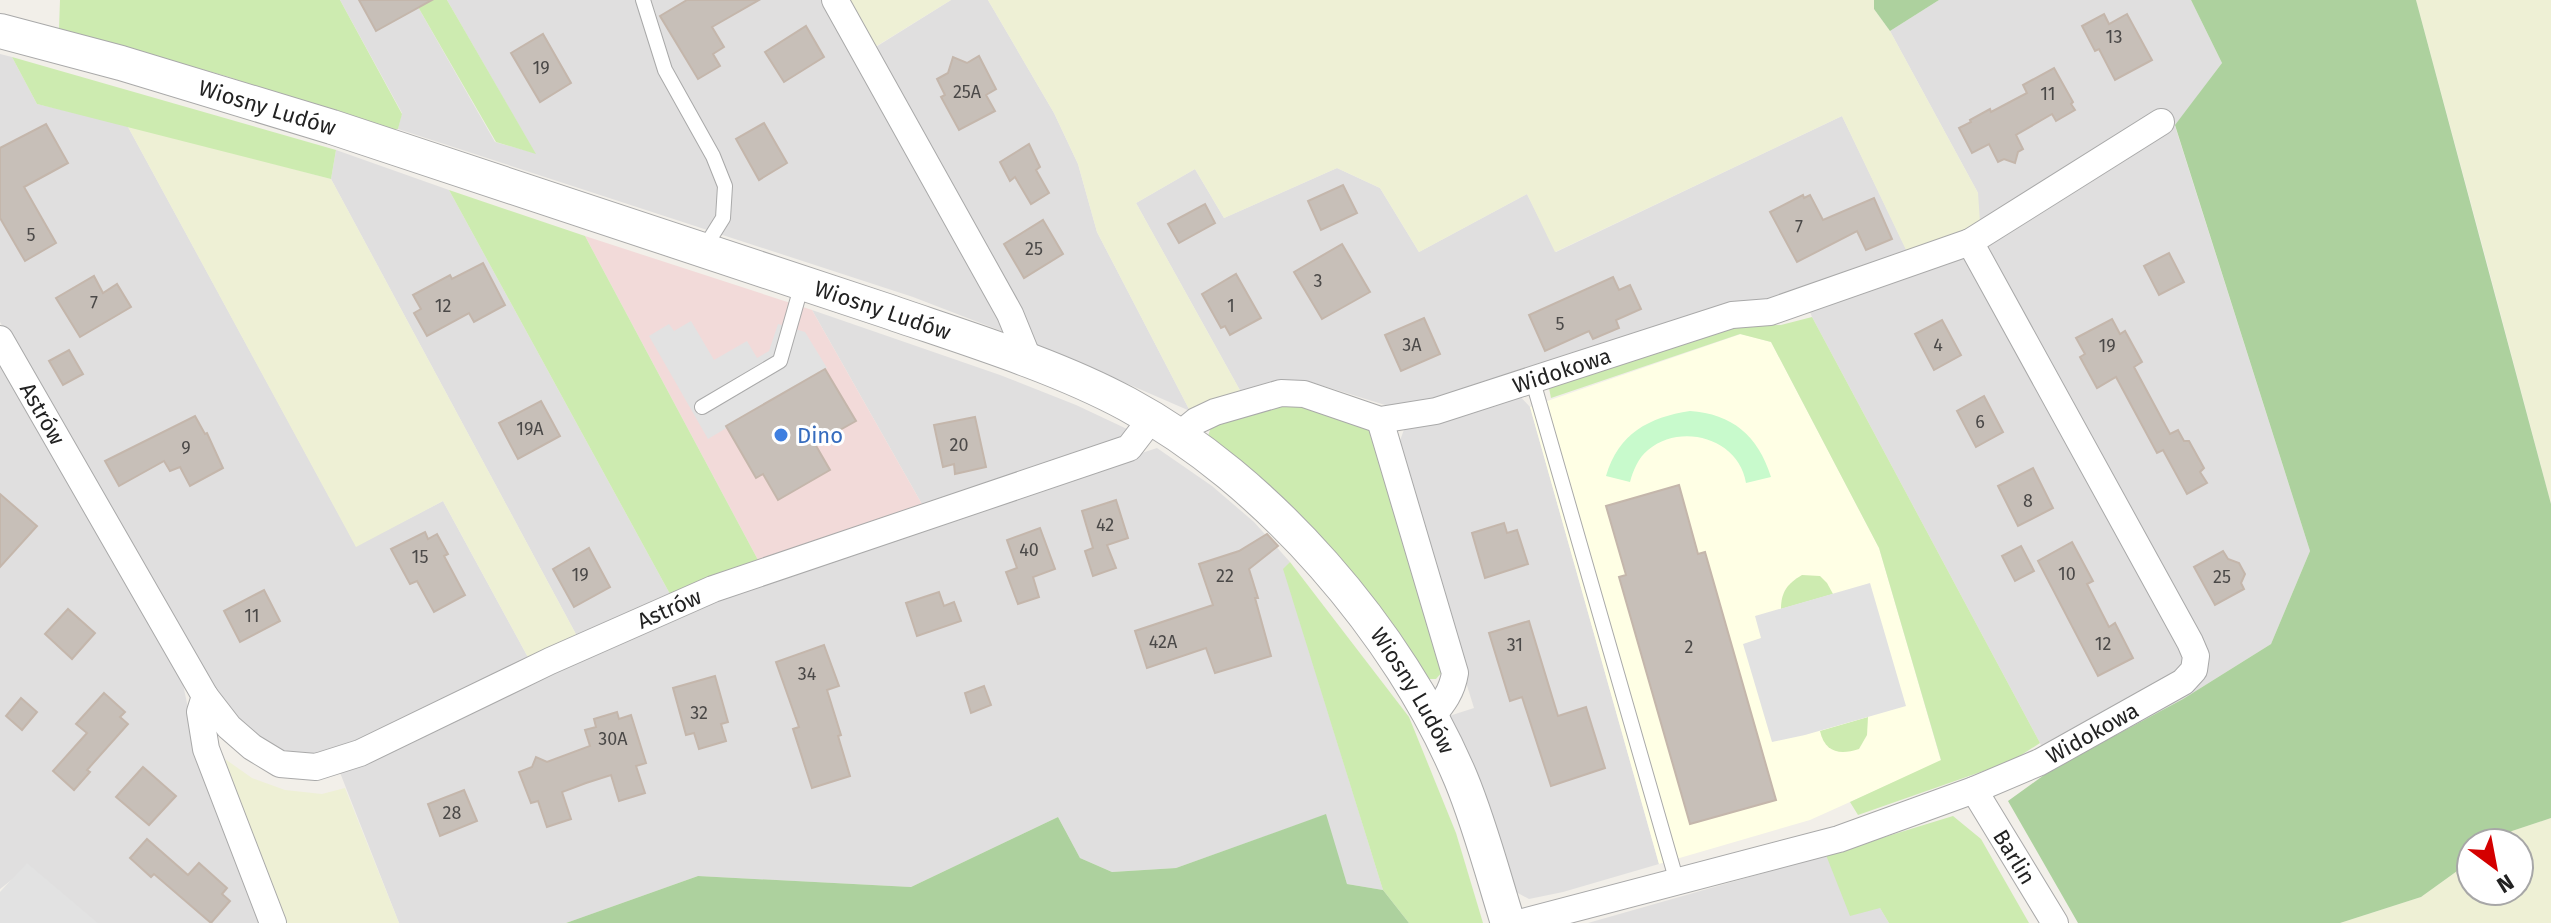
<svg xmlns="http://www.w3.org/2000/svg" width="2551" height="923" font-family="'Fira Sans',sans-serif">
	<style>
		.residential { fill: #e0dfdf }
		.commercial { fill: #f2dad9 }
		.education { fill: #ffffe5 }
		.farmland { fill: #eef0d5 }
		.grass { fill: #cdebb0 }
		.forest { fill: #add19e }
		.park { fill: #c8facc }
		.parking { fill: #e2e2e2 }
		.building { fill: #c7bfb8; stroke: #c4b6ab; stroke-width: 2 }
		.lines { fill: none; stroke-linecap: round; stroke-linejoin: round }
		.service-casing { stroke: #a9a9a9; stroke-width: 16 }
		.minor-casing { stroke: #a9a9a9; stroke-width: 28 }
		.tertiary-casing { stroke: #a9a9a9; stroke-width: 36 }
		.service { stroke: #fff; stroke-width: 14 }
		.minor { stroke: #fff; stroke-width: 26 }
		.tertiary { stroke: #fff; stroke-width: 34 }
		.shop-dot { fill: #3f7fe0; stroke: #fff; stroke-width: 3 }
		.labels { text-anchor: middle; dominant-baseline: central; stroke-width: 6; stroke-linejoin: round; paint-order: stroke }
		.number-label { font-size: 18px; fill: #4b4948 }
		.street-label { font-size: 22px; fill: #222; stroke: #fff }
		.shop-label { font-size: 22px; fill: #366cbe; stroke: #fff; text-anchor: start }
	</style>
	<rect width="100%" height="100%" fill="#f2efe9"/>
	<!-- residential -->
	<g class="residential">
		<path d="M340 0H414L495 142 535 153 447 0H842L871 50 951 0H988L1054 113 1078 164 1097 232 1190 411 1045 348 913 297 398 129 402 113Z"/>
		<path d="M1939 0H2191L2222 63 2175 126 2310 551 2271 644 2183 699 2051 770 2040 743 1812 317 1801 289 1409 407 1385 405 1314 383 1285 382 1242 394 1136 203 1195 169 1224 218 1337 168 1380 188 1419 252 1527 194 1556 252 1842 116 1907 251 1978 193 1890 31Z"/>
		<path d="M0 54 12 57 37 104 127 125 356 546 443 501 530 661 370 739 316 758 289 757 259 743 228 710 191 658 0 322Z"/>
		<path d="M336 150 449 190 670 594 578 638 331 179Z"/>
		<path d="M812 310 1000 375 1076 405 1127 429 1124 437 923 506Z"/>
		<path d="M0 351 180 670 195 741 266 923H90L28 867 0 889Z"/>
		<path d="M1517 393 1530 407 1659 864 1563 892 1529 899 1516 892 1446 717 1474 708 1395 454 1405 427Z"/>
		<path d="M1157 448 1212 486 1254 522 1290 562 1284 570 1383 890 1347 884 1325 815 1176 868 1112 872 1080 858 1058 817 911 887 698 876 566 923H399L339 770 482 700 795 567Z"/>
		<path d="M1826 855 1880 908 1889 923H1588Z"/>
	</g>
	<!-- commercial -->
	<path class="commercial" d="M585 236 812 310 923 506 758 560Z"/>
	<!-- education -->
	<path class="education" d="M1741 334 1771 342 1879 548 1941 761 1810 820 1659 864 1530 407Z"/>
	<!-- farmland -->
	<g class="farmland">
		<path d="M842 0H951L870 50Z"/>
		<path d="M988 0H1874V9L1890 31 1978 193 1980 222 1921 250 1907 252 1842 116 1555 252 1527 194 1419 252 1380 188 1337 168 1224 218 1195 169 1136 203 1242 394 1190 411 1097 232 1078 164 1054 113Z"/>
		<path d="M2416 0H2551V504L2486 259Z"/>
		<path d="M127 125 331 179 578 638 530 661 443 501 356 547Z"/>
		<path d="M225 759 252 778 285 790 322 794 345 788 399 923H284Z"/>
		<path d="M2551 818V923H2340L2421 897 2471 861V891H2519V843H2496L2512 831Z"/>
	</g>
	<!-- grass -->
	<g class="grass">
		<path d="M60 0H340L402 114 398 129 374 130 229 77 59 29Z"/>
		<path d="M414 0H447L536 154 496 142Z"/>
		<path d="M12 57 336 150 331 179 37 104Z"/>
		<path d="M449 190 585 236 758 560 670 594Z"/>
		<path d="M1812 317 2040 743 2012 761 1858 815 1850 802 1941 760 1879 548 1771 342 1740 334 1551 398 1548 383 1729 326 1781 325Z"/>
		<path d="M1304 400 1373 426 1443 671 1436 679H1423L1208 436 1211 427 1222 416Z"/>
		<path d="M1290 562 1409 717 1456 833 1483 923H1409L1383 890 1283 569Z"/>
		<path d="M1802 575 1820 576 1827 583 1833 594 1781 609C1781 592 1787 584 1802 575Z"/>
		<path d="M1868 717 1867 735 1859 749C1840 755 1825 753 1820 731Z"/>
		<path d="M1953 816 1981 839 2029 923H1889L1880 908 1850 916 1826 855Z"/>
	</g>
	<!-- forest -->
	<g class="forest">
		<path d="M1874 0H1939L1890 31 1874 9Z"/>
		<path d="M2191 0H2416L2551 504V818L2512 831 2496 843H2471V861L2421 897 2340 923H2078L2008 801 2051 770 2183 699 2271 644 2310 551 2175 125 2222 63Z"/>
		<path d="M1326 814 1347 884 1383 890 1409 923H566L698 876 911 887 1058 817 1080 858 1112 872 1176 868Z"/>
	</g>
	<!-- park -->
	<path class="park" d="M1690 411C1732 414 1758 435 1771 477L1746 483C1739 439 1682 422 1648 450 1638 458 1633 471 1630 482L1606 476C1618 434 1649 417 1690 411Z"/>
	<!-- parking -->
	<g class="parking">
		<path d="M691 321 714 360 747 341 757 358 769 351 778 324 805 332 827 368 708 439 649 336 669 324 674 331Z"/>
		<path d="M1870 583 1906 706 1805 735 1772 742 1743 644 1761 638 1755 616Z"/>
		<path d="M27 863 98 923H0V892Z"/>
	</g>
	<!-- building -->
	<g class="building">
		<path d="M359 0H432L376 31Z"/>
		<path d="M687 0H759L712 27 724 47 713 54 720 66 698 79 660 16Z"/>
		<path d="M2104 14 2109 24 2127 14 2152 60 2115 80 2099 49 2095 51 2082 26Z"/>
		<path d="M806 26 824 57 784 82 765 52Z"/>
		<path d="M543 34 571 83 540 102 511 53Z"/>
		<path d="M979 56 996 89 986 95 995 111 959 130 941 97 945 95 937 79 948 73 953 57 967 63Z"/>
		<path d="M2054 68 2073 102 2071 104 2075 110 2056 121 2052 114 2016 135 2023 149 2018 152 2015 163 2004 159 1998 162 1989 144 1972 153 1959 128 1971 122 1970 120 1990 109 1991 112 2027 93 2023 85Z"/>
		<path d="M764 123 787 163 759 180 736 139Z"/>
		<path d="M46 124 68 163 24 187 56 243 25 261 0 218V148Z"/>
		<path d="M1029 144 1040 167 1036 170 1049 193 1031 204 1015 177 1010 181 1000 162Z"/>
		<path d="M1343 185 1357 213 1321 230 1308 201Z"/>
		<path d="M1803 195 1804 198 1810 195 1823 220 1874 198 1892 239 1866 250 1857 231 1797 262 1770 212Z"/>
		<path d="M1205 204 1215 223 1179 243 1168 224Z"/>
		<path d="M1043 220 1063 254 1024 278 1004 244Z"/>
		<path d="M1342 244 1370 292 1322 319 1294 272Z"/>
		<path d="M2169 253 2184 282 2159 295 2144 266Z"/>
		<path d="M483 263 505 305 474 322 469 313 427 336 414 313 421 309 413 295 450 275 452 279Z"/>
		<path d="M1236 274 1261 318 1230 335 1225 326 1221 328 1202 294Z"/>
		<path d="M94 276 103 293 117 284 131 307 80 337 56 298Z"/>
		<path d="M1613 277 1619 290 1630 285 1641 309 1616 320 1619 328 1593 339 1589 331 1545 351 1529 315Z"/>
		<path d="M1424 318 1440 354 1401 371 1385 335Z"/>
		<path d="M2112 319 2120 334 2125 331 2142 362 2134 367 2170 434 2178 430 2184 441H2189L2204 468 2200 472 2207 483 2187 494 2163 450 2157 453 2116 377 2097 388 2080 357 2085 354 2076 338Z"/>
		<path d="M1942 320 1961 355 1934 370 1915 334Z"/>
		<path d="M69 350 83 374 63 385 49 361Z"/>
		<path d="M825 369 856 421 815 444 830 470 778 500 763 474 756 478 726 426Z"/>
		<path d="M1984 396 2003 432 1976 447 1957 411Z"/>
		<path d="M541 401 560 436 518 459 499 423Z"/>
		<path d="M195 416 205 434 207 433 223 468 190 486 180 467 170 471 164 461 119 486 105 461Z"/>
		<path d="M975 417 986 467 955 474 954 464 943 467 934 425Z"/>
		<path d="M2033 468 2053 508 2018 526 1998 486Z"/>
		<path d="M1679 485 1698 554 1705 552 1776 800 1690 824 1619 577 1626 575 1606 506Z"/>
		<path d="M0 494 37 526 0 567Z"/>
		<path d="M1116 500 1128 538 1107 545 1116 568 1093 576 1085 551 1093 548 1082 511Z"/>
		<path d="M1504 523 1507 533 1517 530 1528 564 1485 578 1472 533Z"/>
		<path d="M1040 528 1055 569 1033 577 1039 597 1018 604 1006 572 1017 568 1007 540Z"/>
		<path d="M425 532 428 539 437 534 448 554 444 556 465 595 434 612 417 581 410 584 391 549Z"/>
		<path d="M1267 534 1278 546 1249 569 1258 598H1255L1271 656 1215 673 1206 648 1147 668 1135 631 1213 605 1199 564 1239 551Z"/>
		<path d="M2072 542 2093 581 2087 584 2109 627 2115 623 2133 658 2098 676 2038 561Z"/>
		<path d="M2021 546 2034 571 2015 581 2002 556Z"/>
		<path d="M589 548 610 587 574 607 553 569Z"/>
		<path d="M2223 551 2228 559 2239 563 2245 574 2241 583 2244 589 2215 605 2194 567Z"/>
		<path d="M264 590 280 621 240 642 224 611Z"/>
		<path d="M939 592 944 606 954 602 961 621 917 636 906 603Z"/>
		<path d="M68 609 95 633 72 659 45 634Z"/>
		<path d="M1529 621 1558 716 1586 707 1605 768 1551 786 1522 697 1510 701 1489 633Z"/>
		<path d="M824 645 839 686 827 690 841 735 838 736 850 776 812 788 793 729 799 727 776 662Z"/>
		<path d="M715 676 728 722 721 724 726 741 699 749 694 733 686 735 673 688Z"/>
		<path d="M984 686 991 705 971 713 965 693Z"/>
		<path d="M104 693 125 712 120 717 128 724 87 770 90 772 74 790 53 771 87 733 76 724Z"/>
		<path d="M21 698 37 712 22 730 6 716Z"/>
		<path d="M617 712 619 719 631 715 646 763 636 766 645 793 619 801 611 775 586 783 562 792 571 819 547 827 538 801 531 803 519 772 532 767 536 757 547 762 590 746 585 730 596 727 594 719Z"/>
		<path d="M143 767 176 796 149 825 116 797Z"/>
		<path d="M464 790 477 821 440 836 428 804Z"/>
		<path d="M147 839 188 875 199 863 227 888 222 894 230 901 211 923 154 874 151 877 130 858Z"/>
	</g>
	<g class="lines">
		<defs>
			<g id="service">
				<path d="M643 0 665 70 713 156 725 186 723 218 703 250"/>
				<path d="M1532 378 1677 882"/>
				<path d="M702 407 780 361 802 284"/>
			</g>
			<g id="minor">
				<path d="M835 0 1010 314 1030 363"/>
				<path id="s1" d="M0 339 205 696 200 712 206 749 273 923"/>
				<path d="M1380 420 1455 673C1452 692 1443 703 1431 718"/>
				<path id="s2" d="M1179 435 1196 421 1215 412 1281 393 1304 394 1380 420 1436 411 1732 315 1770 312 1970 242 2161 122"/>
				<path id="s3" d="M205 696 229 727 252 747 280 764 316 767 360 753 550 661 713 589 1129 448 1152 418"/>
				<path id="s4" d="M1974 790 2055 923"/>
				<path id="s5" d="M1519 923 1839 839 1974 790 2040 762 2183 682 2194 670 2196 656 2190 642 1970 242"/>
			</g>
			<g id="tertiary">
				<path id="s6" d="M0 31 121 63 332 127 884 310C962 337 1055 365 1127 404 1267 479 1400 633 1461 779 1480 825 1493 875 1508 923"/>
			</g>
		</defs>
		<!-- service casing -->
		<use href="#service" class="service-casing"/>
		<!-- minor casing -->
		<use href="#minor" class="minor-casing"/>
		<!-- tertiary casing -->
		<use href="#tertiary" class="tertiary-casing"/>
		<!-- service -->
		<use href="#service" class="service"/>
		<!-- minor -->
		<use href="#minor" class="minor"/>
		<!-- tertiary -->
		<use href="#tertiary" class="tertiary"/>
	</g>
	<!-- markers -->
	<circle class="shop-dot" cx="781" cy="435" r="8"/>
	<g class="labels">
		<!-- number labels -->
		<g class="number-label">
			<text x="2114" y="37">13</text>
			<text x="541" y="68">19</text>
			<text x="967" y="92">25A</text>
			<text x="2048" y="94">11</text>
			<text x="1799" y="227">7</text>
			<text x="31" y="235">5</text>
			<text x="1034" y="249">25</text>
			<text x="1318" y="281">3</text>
			<text x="94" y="303">7</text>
			<text x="443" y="306">12</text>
			<text x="1231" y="306">1</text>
			<text x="1560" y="324">5</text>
			<text x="1412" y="345">3A</text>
			<text x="1938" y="345">4</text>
			<text x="2107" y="346">19</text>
			<text x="1980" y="422">6</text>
			<text x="530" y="429">19A</text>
			<text x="959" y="445">20</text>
			<text x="186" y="448">9</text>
			<text x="2028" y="501">8</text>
			<text x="1105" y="525">42</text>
			<text x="1029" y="550">40</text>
			<text x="420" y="557">15</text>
			<text x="2067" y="574">10</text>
			<text x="580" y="575">19</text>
			<text x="1225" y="576">22</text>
			<text x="2222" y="577">25</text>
			<text x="252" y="616">11</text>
			<text x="1163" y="642">42A</text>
			<text x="2103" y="644">12</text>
			<text x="1515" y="645">31</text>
			<text x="1689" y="647">2</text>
			<text x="807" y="674">34</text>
			<text x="699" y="713">32</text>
			<text x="613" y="739">30A</text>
			<text x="452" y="813">28</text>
		</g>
		<!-- street labels -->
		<g class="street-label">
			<text stroke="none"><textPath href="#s6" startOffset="278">Wiosny Ludów</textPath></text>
			<text stroke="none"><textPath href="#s6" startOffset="926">Wiosny Ludów</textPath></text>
			<text stroke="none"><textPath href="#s2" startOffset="404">Widokowa</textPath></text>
			<text stroke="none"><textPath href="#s1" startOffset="86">Astrów</textPath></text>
			<text stroke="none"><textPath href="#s3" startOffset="526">Astrów</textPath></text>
			<text stroke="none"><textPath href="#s6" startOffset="1598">Wiosny Ludów</textPath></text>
			<text stroke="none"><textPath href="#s5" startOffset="606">Widokowa</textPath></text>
			<text stroke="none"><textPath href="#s4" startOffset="78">Barlin</textPath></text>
		</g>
		<!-- shop labels -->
		<g class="shop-label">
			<text x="797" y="435">Dino</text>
		</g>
	</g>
	<!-- north arrow -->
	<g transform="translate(2495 867) rotate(148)"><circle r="38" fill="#ffffff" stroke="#a7a7a7" stroke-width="2"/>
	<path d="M0-6L14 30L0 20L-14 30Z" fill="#d40000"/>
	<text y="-12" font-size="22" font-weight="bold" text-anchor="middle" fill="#222222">N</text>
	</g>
</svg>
